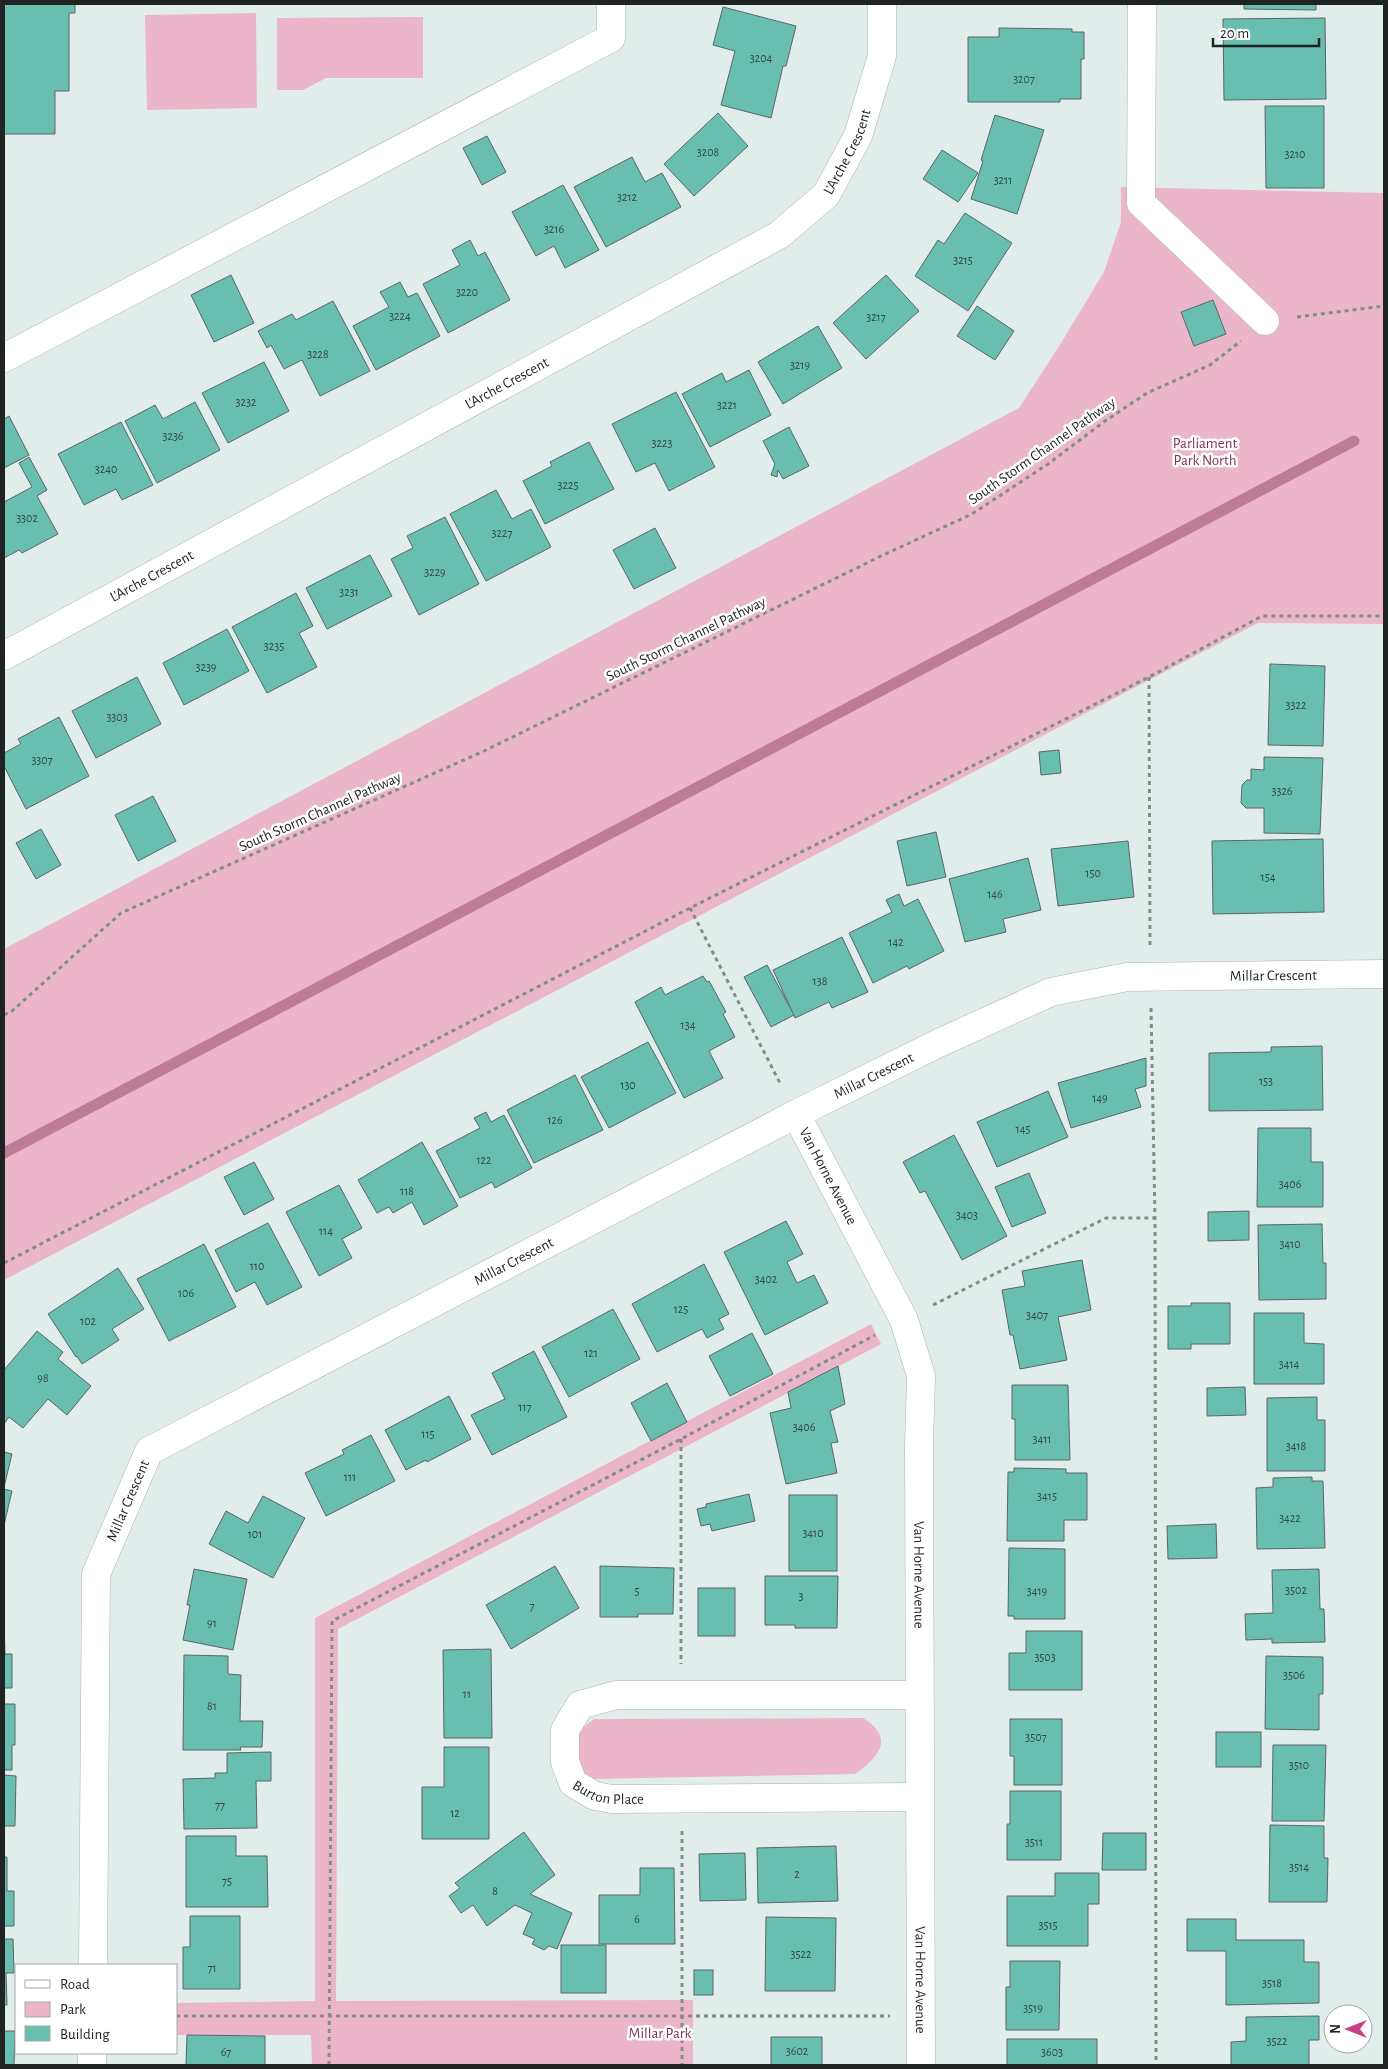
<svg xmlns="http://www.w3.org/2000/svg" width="1388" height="2069" font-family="'Alegreya Sans',sans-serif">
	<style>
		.green { fill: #ecb6ca }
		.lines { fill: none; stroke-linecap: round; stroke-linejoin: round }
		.stream { stroke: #bd7b95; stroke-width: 11 }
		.building { fill: #68beaf; stroke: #5c6664 }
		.minor-casing { stroke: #aab5b3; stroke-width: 29 }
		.path { stroke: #848c8a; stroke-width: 3; stroke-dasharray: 4 4; stroke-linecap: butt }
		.minor { stroke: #fff; stroke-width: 28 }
		.labels { text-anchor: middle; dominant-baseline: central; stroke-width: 5; stroke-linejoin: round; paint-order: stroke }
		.number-label { font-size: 12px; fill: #314a45 }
		.street-label { font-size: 15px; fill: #1f2322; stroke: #fff }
		.park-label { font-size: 15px; fill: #823257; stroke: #fff }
	</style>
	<rect width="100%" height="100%" fill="#e1edea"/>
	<!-- green -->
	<g class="green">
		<path d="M256 13 257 108 147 110 145 15Z"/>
		<path d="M423 17V78H326L303 90H277V18Z"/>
		<path d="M1121 187 1384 193V624L1258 623 4 1280V949L1019 408 1061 343 1104 272 1121 222Z"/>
		<path d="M871 1324 881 1344 338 1629 336 2001 693 2000V2065H312L311 2035H176V2003L315 2001V1618Z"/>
		<path d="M863 1718C895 1738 880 1756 855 1774L591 1779 580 1770 574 1741 581 1729 594 1719Z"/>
	</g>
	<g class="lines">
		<!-- stream -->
		<path class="stream" d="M4 1153 1354 441"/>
	</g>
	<!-- building -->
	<g class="building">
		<path d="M4 4H75V13H69V91H55V134H4Z"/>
		<path d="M1244 4H1316V10L1244 9Z"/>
		<path d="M723 7 796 26 786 66H783L771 118 721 105 735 51 713 45Z"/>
		<path d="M1325 18 1326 99 1224 100 1223 19Z"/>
		<path d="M999 28 1072 29V32H1084V59H1081V99H1060V102H968V37H999Z"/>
		<path d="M1265 106H1324V188H1266Z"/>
		<path d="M718 113 748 146 694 196 664 164Z"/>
		<path d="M995 115 1044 130 1017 214 971 199 983 161 981 160Z"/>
		<path d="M487 136 506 172 482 185 463 148Z"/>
		<path d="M942 150 978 173 958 202 923 179Z"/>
		<path d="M632 157 645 182 662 173 681 207 606 247 574 187Z"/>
		<path d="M563 185 599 250 565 268 554 246 536 256 512 212Z"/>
		<path d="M965 213 1012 243 968 311 915 276 938 240 944 244Z"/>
		<path d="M470 240 478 256 485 252 510 300 448 333 423 284 460 265 452 250Z"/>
		<path d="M231 275 254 323 214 342 191 295Z"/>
		<path d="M886 275 919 311 866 359 833 323Z"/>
		<path d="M400 282 408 297 417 293 440 336 376 370 353 326 389 307 380 292Z"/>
		<path d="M1213 300 1226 334 1194 346 1181 312Z"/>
		<path d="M333 301 370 371 320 396 302 360 284 369 271 345 267 348 258 331 292 314 296 320Z"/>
		<path d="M977 306 1014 331 995 360 957 336Z"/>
		<path d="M818 326 842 368 783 404 758 362Z"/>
		<path d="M264 362 289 411 228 443 202 393Z"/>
		<path d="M749 370 771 415 710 447 682 394 722 373 726 382Z"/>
		<path d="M676 392 715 467 669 491 655 463 636 472 612 424Z"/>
		<path d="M195 402 220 450 157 483 125 421 155 405 163 419Z"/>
		<path d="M9 416 29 455 4 468V419Z"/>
		<path d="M121 422 153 485 122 500 116 489 84 505 58 454Z"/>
		<path d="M789 427 809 466 783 479 778 470 777 477 771 475 775 464 763 441Z"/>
		<path d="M589 442 614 489 545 524 523 481 552 466 550 462Z"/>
		<path d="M29 457 47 490 37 496 58 534 22 553 19 550 4 558V502L32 487 19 463Z"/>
		<path d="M496 490 512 519 531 509 551 547 486 581 450 514Z"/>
		<path d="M445 517 479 584 419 615 391 559 413 548 407 536Z"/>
		<path d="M655 528 676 568 634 589 613 550Z"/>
		<path d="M370 555 392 596 327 629 306 588Z"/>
		<path d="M296 593 313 626 299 633 317 667 267 693 232 627Z"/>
		<path d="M227 629 249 671 184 705 163 663Z"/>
		<path d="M1270 664 1325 666 1323 746 1268 745Z"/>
		<path d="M137 677 161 724 96 758 72 711Z"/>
		<path d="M59 717 89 776 26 809 4 766V753L21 744 18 739Z"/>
		<path d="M1059 750 1061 773 1041 775 1039 752Z"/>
		<path d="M1264 757 1323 758 1320 834 1264 833V808H1246L1241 803 1242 785 1247 780H1251V769L1264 770Z"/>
		<path d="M153 796 176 841 138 861 115 815Z"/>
		<path d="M41 829 61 865 36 879 16 843Z"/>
		<path d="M936 832 946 877 907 886 897 841Z"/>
		<path d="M1323 839 1324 912 1213 914 1212 841Z"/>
		<path d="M1128 841 1134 897 1058 906 1051 849Z"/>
		<path d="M1028 858 1041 910 1003 919 1006 932 965 942 949 879Z"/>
		<path d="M899 894 904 906 918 899 944 951 909 969 907 966 873 983 849 933 892 912 886 900Z"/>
		<path d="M842 937 868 992 832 1008 829 1002 795 1018 773 970Z"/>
		<path d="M767 965 794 1015 771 1027 744 977Z"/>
		<path d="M703 976 707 982 709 981 726 1012 723 1014 735 1037 709 1051 723 1078 684 1098 635 1002 661 987 665 995Z"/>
		<path d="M648 1042 676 1093 609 1128 581 1077Z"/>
		<path d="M1322 1046 1323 1110 1209 1111V1053L1271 1052V1047Z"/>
		<path d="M1146 1058V1086L1135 1089 1141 1107 1071 1128 1058 1083Z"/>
		<path d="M575 1075 603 1130 534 1163 507 1110Z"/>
		<path d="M1048 1091 1068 1137 997 1167 977 1122Z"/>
		<path d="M486 1112 491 1122 504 1115 532 1168 495 1188 492 1182 460 1198 436 1151 480 1128 474 1118Z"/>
		<path d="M1258 1128H1311V1162H1323V1207H1257Z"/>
		<path d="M954 1135 1007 1236 962 1260 925 1191 920 1193 903 1162Z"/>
		<path d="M422 1142 458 1206 424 1225 412 1202 393 1213 389 1207 377 1213 358 1180Z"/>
		<path d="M254 1162 274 1199 244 1215 224 1177Z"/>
		<path d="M1029 1173 1046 1213 1012 1227 995 1187Z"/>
		<path d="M339 1185 362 1228 342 1239 352 1258 319 1276 286 1212Z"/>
		<path d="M1249 1211V1240L1208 1241V1212Z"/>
		<path d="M786 1221 803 1254 787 1262 797 1283 814 1275 828 1303 765 1335 724 1252Z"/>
		<path d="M268 1223 302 1287 267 1305 255 1282 236 1292 215 1250Z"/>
		<path d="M1322 1224 1323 1263H1326V1299L1259 1300 1258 1225Z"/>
		<path d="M204 1244 236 1307 169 1341 137 1279Z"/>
		<path d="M1082 1260 1091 1310 1058 1317 1067 1360 1020 1369 1013 1335H1010L1002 1290 1025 1286 1022 1271Z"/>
		<path d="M704 1264 729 1314 719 1319 724 1329 707 1338 702 1329 657 1352 632 1304Z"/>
		<path d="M118 1268 144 1309 112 1329 119 1340 82 1364 77 1356 76 1357 48 1314Z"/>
		<path d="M1191 1303H1230V1344H1191V1349H1168V1306H1191Z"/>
		<path d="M613 1309 640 1359 569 1397 542 1347Z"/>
		<path d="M1254 1313H1304V1343L1324 1344V1384H1254Z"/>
		<path d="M37 1331 63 1352 58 1359 91 1386 67 1415 48 1399 23 1428 9 1417 4 1424V1370Z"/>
		<path d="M752 1333 773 1374 730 1396 709 1356Z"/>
		<path d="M534 1351 567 1417 492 1455 471 1415 505 1399 492 1373Z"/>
		<path d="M838 1366 845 1404 830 1411 838 1442 831 1443 837 1473 786 1484 770 1413 791 1408 788 1392Z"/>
		<path d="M667 1383 687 1422 651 1441 631 1403Z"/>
		<path d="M1012 1385H1068L1070 1460H1015V1419H1012Z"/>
		<path d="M1245 1387 1246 1415 1207 1416V1388Z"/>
		<path d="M449 1396 471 1439 427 1462 426 1460 406 1470 385 1430Z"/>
		<path d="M1317 1397V1420H1325V1471H1267V1398Z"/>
		<path d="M371 1435 395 1481 326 1516 305 1473 344 1454 342 1450Z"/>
		<path d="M4 1452 12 1454 4 1487Z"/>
		<path d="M1014 1468 1066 1469V1473H1087V1520H1064V1541H1007L1008 1472H1014Z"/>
		<path d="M1312 1477V1481H1323L1325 1548 1257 1549 1256 1488 1273 1487V1478Z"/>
		<path d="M4 1489 12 1491 4 1525Z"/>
		<path d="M749 1494 755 1521 712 1531 710 1524 701 1526 697 1509 706 1507V1504Z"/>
		<rect x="789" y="1495" width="48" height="76"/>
		<path d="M263 1496 305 1518 273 1578 209 1544 226 1511 248 1523Z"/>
		<path d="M1216 1524 1217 1558 1168 1559 1167 1526Z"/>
		<path d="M1009 1548 1065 1549V1619H1014V1616H1008Z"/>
		<path d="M555 1566 579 1608 511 1649 486 1605Z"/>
		<path d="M600 1566 674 1568 673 1614H638V1617H600Z"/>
		<path d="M194 1569 247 1579 233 1650 183 1640 190 1605H187Z"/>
		<path d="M1319 1569 1320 1609H1324L1325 1642 1272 1643V1639L1246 1640 1245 1614 1273 1613 1272 1570Z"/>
		<path d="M765 1576H838L837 1628H795V1625H765Z"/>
		<rect x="698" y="1588" width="37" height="48"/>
		<path d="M4 1620 5 1654H12V1688H4Z"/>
		<path d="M1026 1631H1082V1690H1009V1653H1026Z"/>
		<path d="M491 1649 492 1738H444L443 1650Z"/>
		<path d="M184 1655 228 1656V1674L241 1675 240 1721H263L262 1747H240L241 1750H183Z"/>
		<path d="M1266 1656 1323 1657V1694H1319V1730L1265 1729Z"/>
		<path d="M4 1704H15V1745H12V1770H4Z"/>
		<path d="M1010 1719H1062V1785H1014V1756H1010Z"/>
		<rect x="1216" y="1732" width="45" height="35"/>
		<path d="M1273 1745H1326L1324 1821H1272Z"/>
		<path d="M444 1747H489V1839H422V1787H444Z"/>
		<path d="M271 1752V1781H256L257 1828 184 1829 183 1779 215 1778V1773H227V1753Z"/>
		<path d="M4 1775 16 1776 15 1826H4Z"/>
		<path d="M1010 1791H1061V1860H1007V1824H1010Z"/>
		<path d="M1270 1825 1324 1826V1858H1328L1327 1902H1269Z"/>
		<path d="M524 1832 555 1875 530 1894 572 1913 557 1949 549 1946 544 1950 532 1944 535 1939 523 1934 532 1913 515 1905 487 1926 473 1905 461 1913 449 1896 460 1888 455 1883Z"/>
		<path d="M1103 1833H1146V1870H1102Z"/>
		<path d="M186 1836H236V1856H267L268 1907H186Z"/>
		<path d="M836 1846 838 1901 758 1903 757 1848Z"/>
		<path d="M745 1853 746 1900 700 1901 699 1854Z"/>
		<path d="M4 1857H7V1891H14V1926H4Z"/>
		<path d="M640 1868H674L675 1944H599V1895H640Z"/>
		<path d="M1055 1873H1099V1904H1088V1946H1007V1896H1055Z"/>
		<path d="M190 1916H240V1989H183V1947H190Z"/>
		<path d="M766 1917 836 1918 835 1991H765Z"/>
		<path d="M1187 1919H1236V1940H1304V1962H1319V2003L1226 2005V1951H1187Z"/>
		<path d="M4 1939H13L14 1973H6L7 2005H4Z"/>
		<rect x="561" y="1945" width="45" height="48"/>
		<path d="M1010 1961H1060L1059 2030H1006V1987H1010Z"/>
		<rect x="694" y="1970" width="19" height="25"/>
		<path d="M1319 2016V2040H1309V2065H1231V2042L1246 2041V2017Z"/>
		<path d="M4 2031H15L14 2065H4Z"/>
		<path d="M187 2035 265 2036V2065H186Z"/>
		<path d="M771 2037H822V2065H835H771Z"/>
		<rect x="1007" y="2039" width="90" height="26"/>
	</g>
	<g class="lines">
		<defs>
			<g id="minor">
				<path d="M1142 4 1141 203 1265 321"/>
				<path d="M4 358 611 38V4"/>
				<path id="s1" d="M4 656 779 235 826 195 858 136 882 56V4"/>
				<path id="s2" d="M796 1114 904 1320 921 1376 919 1445 921 2065"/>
				<path id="s3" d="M919 1695H616L580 1705 565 1730V1762L573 1783 595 1796 612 1799 919 1797"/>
				<path id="s4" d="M93 1965 96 1574 149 1451 796 1114 939 1043 1051 992 1127 977 1384 974"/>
				<path d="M92 2065V2053"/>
			</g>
		</defs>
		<!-- minor casing -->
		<use href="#minor" class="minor-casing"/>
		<!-- path -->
		<g class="path">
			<path d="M1297 317 1384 306"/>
			<path d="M1149 677 1150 945"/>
			<path d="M690 908 781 1085"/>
			<path d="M1151 1008 1155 1218 1156 2065"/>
			<path d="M4 1015 12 1011 121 913 484 751 881 556 972 514 1048 464 1105 421 1147 393 1210 365 1241 341"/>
			<path d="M4 1263 690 908 1149 677 1262 616H1384"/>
			<path d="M933 1305 1106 1218H1155"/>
			<path d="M681 1439V1664"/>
			<path d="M682 1831V2065"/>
			<path d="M176 2016H890"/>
			<path d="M329 2065 332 1621 681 1439 875 1335"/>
		</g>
		<!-- minor -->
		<use href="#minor" class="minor"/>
	</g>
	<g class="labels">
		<!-- number labels -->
		<g class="number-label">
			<text x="761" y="58">3204</text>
			<text x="1024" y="79">3207</text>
			<text x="708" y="152">3208</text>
			<text x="1295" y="154">3210</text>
			<text x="1003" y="180">3211</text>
			<text x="627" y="197">3212</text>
			<text x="554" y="229">3216</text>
			<text x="963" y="260">3215</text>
			<text x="467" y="292">3220</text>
			<text x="400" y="316">3224</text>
			<text x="876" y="317">3217</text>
			<text x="318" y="354">3228</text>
			<text x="800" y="365">3219</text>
			<text x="246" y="402">3232</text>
			<text x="727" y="405">3221</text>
			<text x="173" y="436">3236</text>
			<text x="662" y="443">3223</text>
			<text x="106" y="469">3240</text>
			<text x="568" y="485">3225</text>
			<text x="27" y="518">3302</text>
			<text x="502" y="533">3227</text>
			<text x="435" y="572">3229</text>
			<text x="349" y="592">3231</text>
			<text x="274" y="646">3235</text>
			<text x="206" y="667">3239</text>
			<text x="1296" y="705">3322</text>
			<text x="117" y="717">3303</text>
			<text x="42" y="760">3307</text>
			<text x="1282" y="791">3326</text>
			<text x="1093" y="873">150</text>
			<text x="1268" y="877">154</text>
			<text x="995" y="894">146</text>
			<text x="896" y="942">142</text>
			<text x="820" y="981">138</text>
			<text x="688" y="1025">134</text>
			<text x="1266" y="1081">153</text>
			<text x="628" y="1085">130</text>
			<text x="1100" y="1098">149</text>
			<text x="555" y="1120">126</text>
			<text x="1023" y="1129">145</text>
			<text x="484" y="1160">122</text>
			<text x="1290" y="1184">3406</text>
			<text x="407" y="1191">118</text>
			<text x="967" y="1215">3403</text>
			<text x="326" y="1231">114</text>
			<text x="1290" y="1244">3410</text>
			<text x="257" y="1266">110</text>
			<text x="766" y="1279">3402</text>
			<text x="186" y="1293">106</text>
			<text x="681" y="1309">125</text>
			<text x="1037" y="1315">3407</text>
			<text x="88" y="1321">102</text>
			<text x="591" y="1353">121</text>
			<text x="1289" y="1364">3414</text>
			<text x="43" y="1378">98</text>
			<text x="525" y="1407">117</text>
			<text x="804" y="1427">3406</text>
			<text x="428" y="1434">115</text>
			<text x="1042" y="1439">3411</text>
			<text x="1296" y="1446">3418</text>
			<text x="350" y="1477">111</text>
			<text x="1047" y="1496">3415</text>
			<text x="1290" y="1518">3422</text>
			<text x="813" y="1533">3410</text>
			<text x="255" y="1534">101</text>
			<text x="1296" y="1590">3502</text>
			<text x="637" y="1591">5</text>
			<text x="1037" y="1591">3419</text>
			<text x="801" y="1596">3</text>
			<text x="532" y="1606">7</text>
			<text x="212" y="1623">91</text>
			<text x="1045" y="1657">3503</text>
			<text x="1294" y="1675">3506</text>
			<text x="467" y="1694">11</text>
			<text x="212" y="1706">81</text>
			<text x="1036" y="1737">3507</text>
			<text x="1299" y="1765">3510</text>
			<text x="220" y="1805">77</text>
			<text x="455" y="1813">12</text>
			<text x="1034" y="1842">3511</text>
			<text x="1299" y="1867">3514</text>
			<text x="797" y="1874">2</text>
			<text x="227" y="1881">75</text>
			<text x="495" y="1891">8</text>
			<text x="637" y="1919">6</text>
			<text x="1048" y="1925">3515</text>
			<text x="801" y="1954">3522</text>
			<text x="212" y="1968">71</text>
			<text x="1272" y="1983">3518</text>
			<text x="1033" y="2008">3519</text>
			<text x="1277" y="2041">3522</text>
			<text x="797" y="2051">3602</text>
			<text x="226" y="2052">67</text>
			<text x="1052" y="2052">3603</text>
		</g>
		<!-- street labels -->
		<g class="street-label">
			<text stroke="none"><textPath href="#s1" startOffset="992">L'Arche Crescent</textPath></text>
			<text stroke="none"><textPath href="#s1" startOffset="572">L'Arche Crescent</textPath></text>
			<text transform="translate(1042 451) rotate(-35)">South Storm Channel Pathway</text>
			<text stroke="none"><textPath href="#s1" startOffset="168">L'Arche Crescent</textPath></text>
			<text transform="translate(686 639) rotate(-26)">South Storm Channel Pathway</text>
			<text transform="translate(320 812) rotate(-24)">South Storm Channel Pathway</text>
			<text stroke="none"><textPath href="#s4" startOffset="1761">Millar Crescent</textPath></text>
			<text stroke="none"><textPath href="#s4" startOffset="1341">Millar Crescent</textPath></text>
			<text stroke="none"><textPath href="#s2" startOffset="70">Van Horne Avenue</textPath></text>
			<text stroke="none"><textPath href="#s4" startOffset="936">Millar Crescent</textPath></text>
			<text stroke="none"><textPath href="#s4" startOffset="471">Millar Crescent</textPath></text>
			<text stroke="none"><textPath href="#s2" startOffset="490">Van Horne Avenue</textPath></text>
			<text stroke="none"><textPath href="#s3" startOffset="462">Burton Place</textPath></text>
			<text stroke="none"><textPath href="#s2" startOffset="895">Van Horne Avenue</textPath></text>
		</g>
		<!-- park labels -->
		<g class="park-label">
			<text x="1205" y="443">Parliament<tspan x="1205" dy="17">Park North</tspan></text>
			<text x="660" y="2033">Millar Park</text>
		</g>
	</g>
	<!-- border -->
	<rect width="1388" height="2069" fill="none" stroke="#1f2322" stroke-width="10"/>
	<!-- legend -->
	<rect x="15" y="1964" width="162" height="90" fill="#ffffff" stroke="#a5a7a7"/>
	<rect x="25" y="1980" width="25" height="8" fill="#ffffff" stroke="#a5a7a7"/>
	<text x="60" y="1989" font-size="15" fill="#1f2322">Road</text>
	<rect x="25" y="2002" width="25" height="15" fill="#ecb6ca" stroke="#a5a7a7"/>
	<text x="60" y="2014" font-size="15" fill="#1f2322">Park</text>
	<rect x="25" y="2026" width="25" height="15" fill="#68beaf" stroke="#a5a7a7"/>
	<text x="60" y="2039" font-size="15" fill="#1f2322">Building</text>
	<!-- north arrow -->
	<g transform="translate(1348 2029) rotate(270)"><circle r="24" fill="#ffffff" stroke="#a5a7a7"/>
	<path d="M0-4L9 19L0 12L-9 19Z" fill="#c84182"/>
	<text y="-8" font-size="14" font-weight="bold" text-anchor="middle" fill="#1f2322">N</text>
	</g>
	<!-- scale -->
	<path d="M1213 38v8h106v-8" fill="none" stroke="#1f2322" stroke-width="2.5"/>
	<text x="1220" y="38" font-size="15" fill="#1f2322" stroke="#ffffff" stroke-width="4" paint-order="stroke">20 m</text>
</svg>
